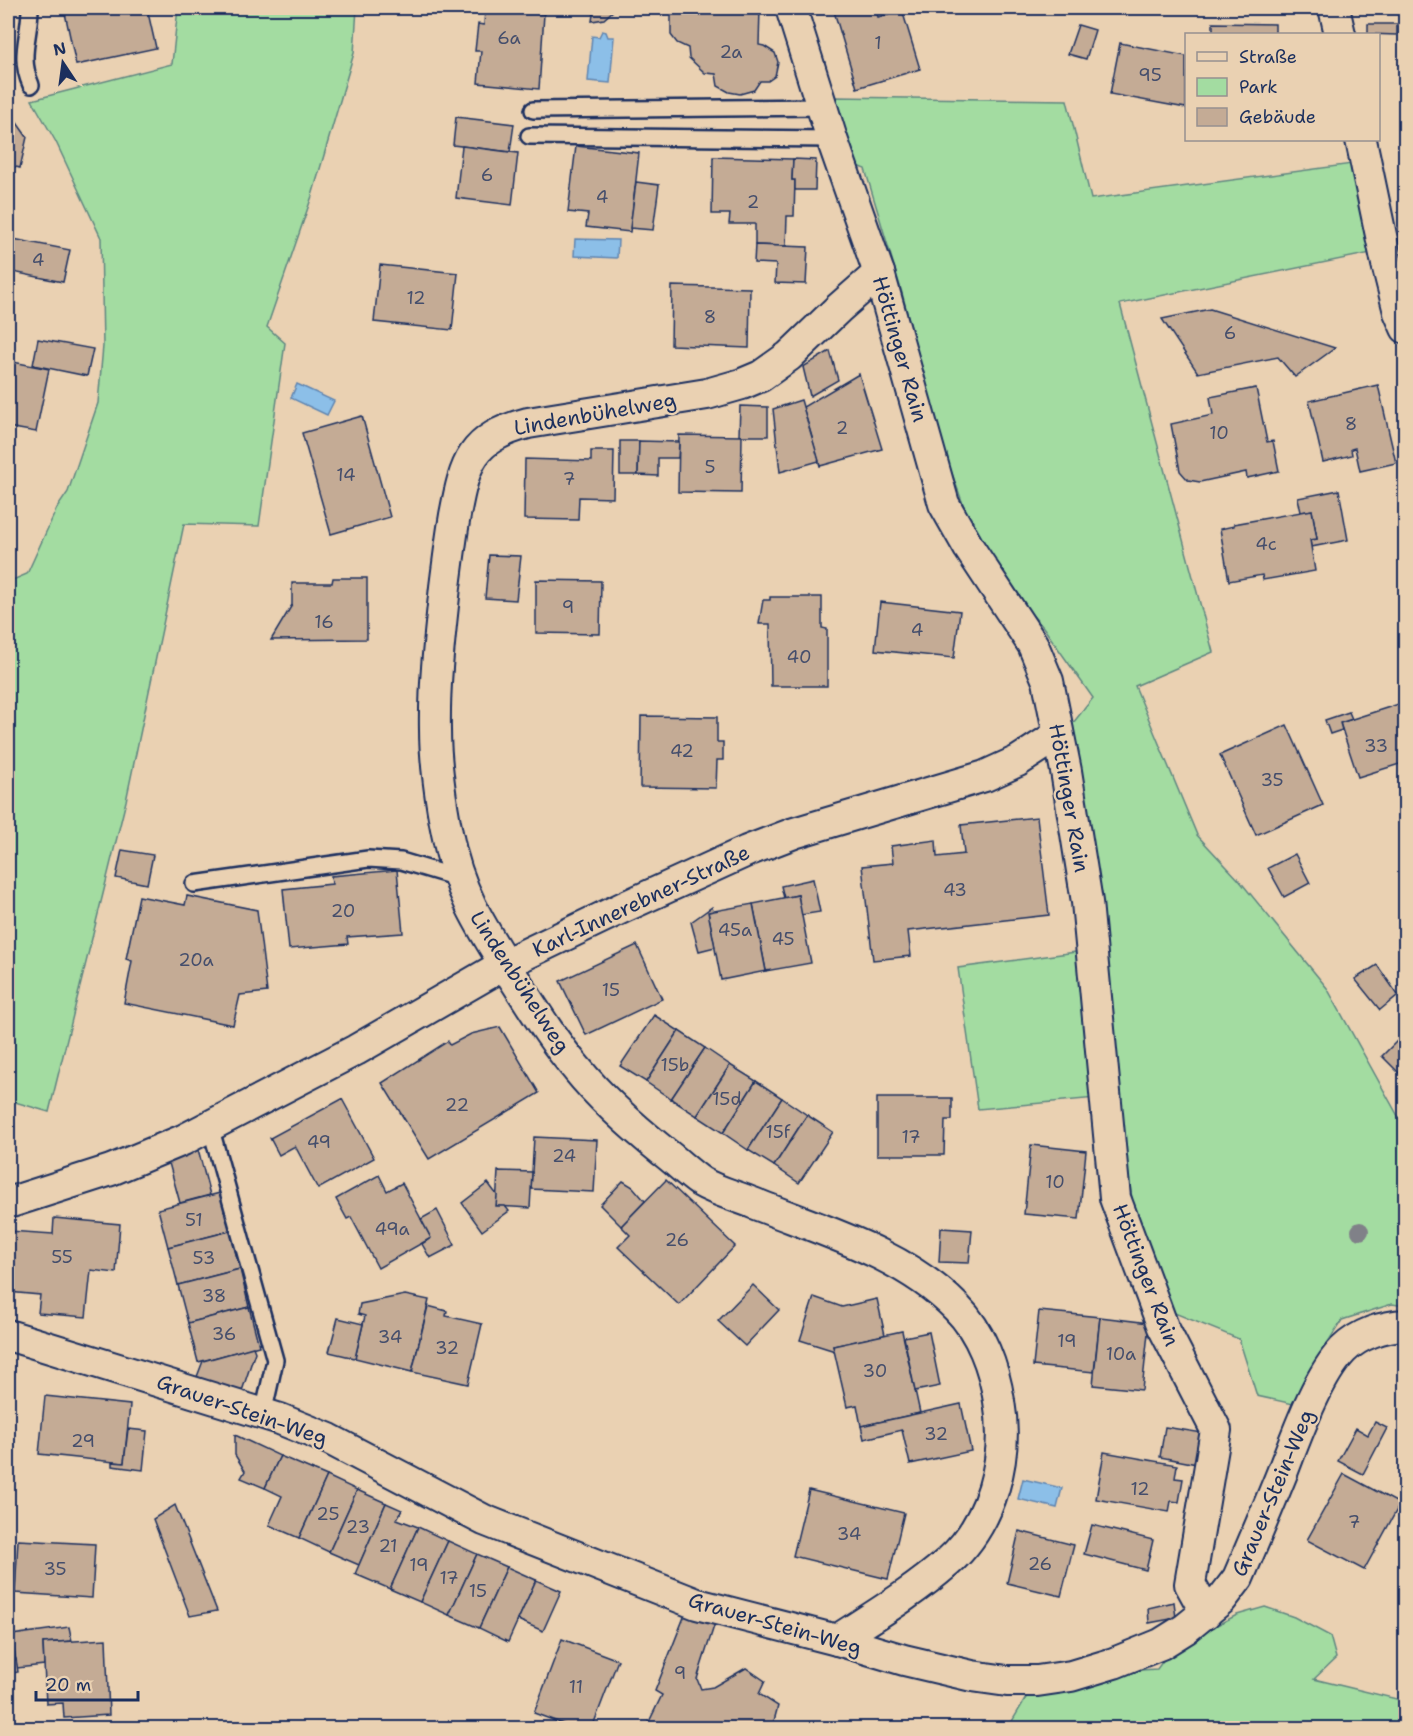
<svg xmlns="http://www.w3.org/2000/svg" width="1413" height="1736" font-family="'Shantell Sans',sans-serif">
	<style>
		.green { fill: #a3dca1; stroke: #5f8680; stroke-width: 1.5 }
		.water { fill: #8cbfe8; stroke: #5f85b1; stroke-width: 1.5 }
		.building { fill: #c4ab95; stroke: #1b2f5e; stroke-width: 1.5 }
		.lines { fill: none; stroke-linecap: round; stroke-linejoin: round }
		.lane-casing { stroke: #1b2f5e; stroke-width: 20 }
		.street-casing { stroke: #1b2f5e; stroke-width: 34 }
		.lane { stroke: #ead1b2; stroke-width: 15 }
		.street { stroke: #ead1b2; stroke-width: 30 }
		.tree { fill: #808188 }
		.labels { text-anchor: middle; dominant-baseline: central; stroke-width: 4.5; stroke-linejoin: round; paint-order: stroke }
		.number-label { font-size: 18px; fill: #454e6c }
		.street-label { font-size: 21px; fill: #1b2f5e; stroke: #ead1b2 }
	</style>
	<rect width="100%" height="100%" fill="#ead1b2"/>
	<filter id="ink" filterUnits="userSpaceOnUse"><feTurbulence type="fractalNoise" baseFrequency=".0167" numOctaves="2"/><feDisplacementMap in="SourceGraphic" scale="12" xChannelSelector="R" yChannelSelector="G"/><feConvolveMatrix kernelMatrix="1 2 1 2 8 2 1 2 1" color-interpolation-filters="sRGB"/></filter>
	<g filter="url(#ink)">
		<!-- green -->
		<g class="green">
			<path d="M178 8H357L354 53 312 196 267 327 285 343 259 526 184 524 126 801 49 1112 8 1100V726L10 716 8 715V582L27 574 57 508 68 492 98 403 103 346 101 238 56 142 32 100 172 64Z"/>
			<path d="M832 97 1067 100 1091 199 1352 164 1371 253 1120 304 1213 652 1135 686 1197 835 1239 880 1327 988 1398 1116 1405 1121V1306L1392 1304 1342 1320 1312 1367 1293 1404 1257 1396 1239 1339 1172 1312 1132 1199 1118 1096 978 1109 958 968 1098 949 1073 723 1093 698 1043 627 1024 606 967 515 941 443 902 293 865 169 857 166Z"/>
			<path d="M1265 1607 1294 1617 1330 1636 1336 1658 1314 1679 1405 1701V1728H1008L1027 1696 1067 1688 1125 1671 1157 1669 1173 1647 1237 1615Z"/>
		</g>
		<!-- water -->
		<g class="water">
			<path d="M602 31 606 32 608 37H614L610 83 588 81 592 36 599 37Z"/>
			<path d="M575 239 618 240 617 258 574 256Z"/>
			<path d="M297 384 334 401 327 415 291 398Z"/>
			<path d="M1023 1479 1062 1488 1057 1508 1018 1499Z"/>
		</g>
		<!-- building -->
		<g class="building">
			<path d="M91 8H147L156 48 76 65 65 13Z"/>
			<path d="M594 8H616L604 19 592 21Z"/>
			<path d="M671 8H760L759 45 764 46 775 53 778 62 775 76 768 81H760L754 90 740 94 729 92 718 86 716 74 705 73 689 58 688 48 677 43 671 35Z"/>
			<path d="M833 8H875L878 17 902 10 920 69 857 88Z"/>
			<path d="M485 9 544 14 539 89 478 83 481 51H475L478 24 484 25Z"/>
			<path d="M1213 23 1275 24V34H1213Z"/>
			<path d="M1368 24H1397V35L1368 34Z"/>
			<path d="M1078 25 1095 30 1086 59 1068 54Z"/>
			<path d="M1120 43 1186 56V108L1110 94Z"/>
			<path d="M8 110 27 137 20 168 8 165Z"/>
			<path d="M456 117 514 124 510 152 453 145Z"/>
			<path d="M462 146 518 153 512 205 456 198Z"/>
			<path d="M576 146 639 153 630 232 586 227 588 214 568 212Z"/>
			<path d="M713 157 793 159 792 180H795L794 216H787L786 246 755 245V224H729L730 214H712Z"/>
			<path d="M793 159 816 160 815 190H795V180H792Z"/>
			<path d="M636 182 659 185 653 230 630 228Z"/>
			<path d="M8 238 70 250 63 282 8 271Z"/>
			<path d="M755 245 808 247 806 284 775 283 776 264 754 263Z"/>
			<path d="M380 265 458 273 452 330 374 322Z"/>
			<path d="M672 286 750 288 749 348 671 345Z"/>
			<path d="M1210 309 1335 348 1295 377 1278 357 1198 373 1162 319Z"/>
			<path d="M38 339 93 349 87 376 33 365Z"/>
			<path d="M830 351 838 380 810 396 803 367Z"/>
			<path d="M8 361 49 369 36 432 8 427Z"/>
			<path d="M859 374 882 449 820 466 803 407Z"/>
			<path d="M1378 385 1396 463 1360 471 1355 448 1351 449 1352 455 1323 462 1309 401Z"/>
			<path d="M1256 388 1267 442 1273 441 1279 471 1247 478 1246 472 1200 482 1188 480 1180 471 1171 424 1213 415 1210 397Z"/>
			<path d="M801 400 819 461 780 472 773 409Z"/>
			<path d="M740 406 768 407V436H739Z"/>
			<path d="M362 416 390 517 331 534 302 433Z"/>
			<path d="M679 435 742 436 741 493 678 492Z"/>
			<path d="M620 441H639L638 475H620Z"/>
			<path d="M639 441 679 442 678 458H658V476L638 475Z"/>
			<path d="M591 451H614L613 498 579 497 578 520 524 519 525 459 591 461Z"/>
			<path d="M1339 490 1348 540 1311 547 1310 540 1317 539 1312 510 1301 512 1298 498Z"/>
			<path d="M1312 510 1317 539 1310 540 1315 571 1263 580 1262 575 1229 581 1220 529 1234 526V524Z"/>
			<path d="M489 555 521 556 516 600 485 598Z"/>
			<path d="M333 578H367V639L271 640 292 605V583H332Z"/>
			<path d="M536 580 601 581 600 634 536 633Z"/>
			<path d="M770 597H822V628L827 629V686H771L770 624H759L763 600H770Z"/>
			<path d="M880 602 960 611 954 658 875 650Z"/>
			<path d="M1399 704 1406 722V762L1358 777 1340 723Z"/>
			<path d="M1349 712 1352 719 1340 723 1342 730 1330 734 1325 720Z"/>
			<path d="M641 716 717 717V742H723V760H717L716 788 640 787Z"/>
			<path d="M1287 725 1323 805 1256 835 1220 755Z"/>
			<path d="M1037 817 1049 915 908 931 911 956 873 960 862 866 893 863 891 846 936 840 937 857 964 854 961 825Z"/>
			<path d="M122 850 153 855 147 884 116 878Z"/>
			<path d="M1295 854 1310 883 1284 897 1268 868Z"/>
			<path d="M397 870 403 933 347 937 348 944 289 949 283 889 332 884 331 876Z"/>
			<path d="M813 879 820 912 801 915 798 895 784 898 781 886Z"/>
			<path d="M798 895 811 963 766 971 753 904Z"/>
			<path d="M139 896 185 905 187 896 257 910 267 992 240 995 233 1025 124 1003 132 961 126 959Z"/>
			<path d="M753 904 766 971 721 980 708 912Z"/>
			<path d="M712 907 713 911 708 912 715 947 699 951 691 922Z"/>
			<path d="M637 945 662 999 586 1035 560 981Z"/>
			<path d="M1377 965 1398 995 1380 1010 1355 979Z"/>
			<path d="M654 1015 679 1031 646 1082 620 1066Z"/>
			<path d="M500 1027 539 1093 429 1159 382 1083 448 1041 450 1045 471 1034Z"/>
			<path d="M679 1031 705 1048 671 1099 646 1082Z"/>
			<path d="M1406 1032V1080L1382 1056Z"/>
			<path d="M705 1048 730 1065 697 1116 671 1099Z"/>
			<path d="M730 1065 756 1081 723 1133 697 1116Z"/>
			<path d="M756 1081 782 1098 748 1150 723 1133Z"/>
			<path d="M782 1098 807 1115 774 1166 748 1150Z"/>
			<path d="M877 1098H952V1120H945L944 1155H877Z"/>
			<path d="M342 1099 374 1158 318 1189 295 1146 279 1155 270 1138Z"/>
			<path d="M807 1115 833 1132 799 1183 774 1166Z"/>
			<path d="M534 1137 597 1140 594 1192 531 1189Z"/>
			<path d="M1031 1145 1086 1151 1079 1219 1024 1214Z"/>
			<path d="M198 1149 210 1195 180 1203 169 1163Z"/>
			<path d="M498 1171 532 1172 530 1208 496 1206Z"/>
			<path d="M379 1175 387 1191 402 1183 431 1238 378 1268 351 1217 347 1219 336 1199Z"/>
			<path d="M666 1180 735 1246 679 1305 618 1247 630 1235 621 1226Z"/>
			<path d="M623 1181 633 1187 645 1201 621 1226 600 1205Z"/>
			<path d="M488 1183 497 1195 496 1206H505L509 1211 482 1231 462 1203Z"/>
			<path d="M220 1193 230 1231 168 1247 158 1209Z"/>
			<path d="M437 1210 455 1245 430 1258 422 1244 431 1238 421 1219Z"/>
			<path d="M54 1218 120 1224 116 1273 91 1270 86 1317 38 1313 40 1295 8 1292 9 1231 53 1234Z"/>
			<path d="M941 1228 972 1230 969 1263 939 1262Z"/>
			<path d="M230 1231 240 1269 178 1285 168 1247Z"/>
			<path d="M240 1269 249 1307 188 1323 178 1285Z"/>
			<path d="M753 1285 779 1310 745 1346 718 1321Z"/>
			<path d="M405 1295 429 1300 412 1372 355 1358 365 1316 358 1314 360 1304Z"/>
			<path d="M814 1297 842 1307 877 1299 885 1335 833 1346 835 1351 800 1340Z"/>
			<path d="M428 1306 447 1311 446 1316 482 1324 468 1384 412 1372Z"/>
			<path d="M249 1307 259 1346 198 1362 188 1323Z"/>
			<path d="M1039 1311 1100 1317 1094 1372 1033 1366Z"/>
			<path d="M1100 1317 1149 1323 1142 1390 1093 1385Z"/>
			<path d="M338 1318 363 1324 355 1358 329 1352Z"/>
			<path d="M902 1331 920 1413 861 1426 857 1405 847 1407 833 1346Z"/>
			<path d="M929 1332 940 1386 915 1391 904 1337Z"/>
			<path d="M253 1347 255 1352 240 1397 195 1382 203 1361Z"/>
			<path d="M45 1396 130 1405 124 1463 39 1454Z"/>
			<path d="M961 1404 971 1451 910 1464 902 1430 864 1439 861 1426Z"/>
			<path d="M1375 1422 1387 1428 1363 1474 1338 1461 1356 1428 1368 1435Z"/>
			<path d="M1165 1427 1203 1433 1197 1464 1160 1457Z"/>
			<path d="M128 1429 147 1431 143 1470 112 1466V1462L124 1463Z"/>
			<path d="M235 1435 280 1456 265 1488 241 1478 245 1471 235 1455Z"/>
			<path d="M1104 1452 1177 1465 1175 1478 1183 1479 1179 1502 1171 1501 1169 1512 1096 1499Z"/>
			<path d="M280 1456 327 1476 299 1538 269 1525 282 1496 265 1488Z"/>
			<path d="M1344 1474 1400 1504 1364 1570 1307 1540Z"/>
			<path d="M327 1476 357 1490 329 1552 299 1538Z"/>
			<path d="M357 1490 386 1503 359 1565 329 1552Z"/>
			<path d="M809 1490 904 1513 888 1579 793 1556Z"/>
			<path d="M386 1503 402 1510 397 1519 418 1527 390 1589 355 1574Z"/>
			<path d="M175 1505 217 1611 190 1616 153 1519Z"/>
			<path d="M1092 1525 1153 1540 1146 1570 1084 1554Z"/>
			<path d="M418 1527 448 1541 420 1602 390 1589Z"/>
			<path d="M1019 1531 1074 1545 1061 1596 1007 1583Z"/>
			<path d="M18 1540 95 1544 92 1598 15 1593Z"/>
			<path d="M448 1541 477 1554 449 1615 420 1602Z"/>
			<path d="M477 1554 507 1567 479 1628 449 1615Z"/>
			<path d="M507 1567 536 1580 508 1642 479 1628Z"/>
			<path d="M536 1580 561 1591 543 1631 518 1620Z"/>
			<path d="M1174 1602 1176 1618 1149 1623 1148 1608Z"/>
			<path d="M686 1612 715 1623 697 1679 701 1689 713 1687 746 1668 765 1681 759 1694 778 1706 772 1728H646L662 1695 655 1691Z"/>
			<path d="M69 1627 72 1641 43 1643 44 1665 17 1668 12 1635Z"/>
			<path d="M106 1639 109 1715 64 1718 63 1703 46 1704 43 1643Z"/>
			<path d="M562 1639 618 1660 592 1728H574L534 1713Z"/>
			<path d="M16 1659 18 1672 8 1674V1660Z"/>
		</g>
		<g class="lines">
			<defs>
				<g id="lane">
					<path d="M30 8C30 37 18 56 31 85"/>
					<path d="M533 110 821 107"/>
					<path d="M529 136 832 139"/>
					<path d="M194 884 368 859 401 861 458 878"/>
					<path d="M210 1126 275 1360 263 1414"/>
				</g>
				<g id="street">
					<path d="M791 8 832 139 879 273 944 504 969 548 1033 645 1048 681 1066 771 1087 902 1115 1198 1163 1327 1216 1430 1190 1584 1206 1613"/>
					<path d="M1334 8 1340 34"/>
					<path d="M1361 140 1387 264 1399 312 1406 328"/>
					<path d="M8 1203 111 1170 183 1140 356 1050 505 964 624 907 747 851 794 833 985 776 1018 761 1058 735"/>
					<path d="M8 1335 280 1419 329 1439 484 1520 697 1604 837 1640 904 1660 972 1676 1007 1681H1037L1071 1676 1114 1663 1161 1644 1185 1629 1222 1599 1238 1578C1253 1543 1268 1508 1282 1473 1296 1437 1317 1377 1343 1350 1359 1334 1383 1326 1406 1325"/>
					<path d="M837 1640C874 1616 914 1592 948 1562 992 1523 1009 1458 999 1401 994 1368 981 1332 957 1308 903 1253 823 1231 753 1203 736 1196 716 1191 701 1182 688 1173 676 1161 664 1152 633 1127 602 1100 577 1069 553 1041 533 1008 513 977 482 928 458 892 447 833 441 804 435 760 435 730 434 682 440 634 445 587 448 563 451 539 455 515 465 462 471 438 528 423L707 394 742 384 761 376 789 356 839 308 879 273"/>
				</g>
			</defs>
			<!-- lane casing -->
			<use href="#lane" class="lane-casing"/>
			<!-- street casing -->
			<use href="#street" class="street-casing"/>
			<!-- lane -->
			<use href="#lane" class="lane"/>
			<!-- street -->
			<use href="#street" class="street"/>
		</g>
		<!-- trees -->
		<circle class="tree" cx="1360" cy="1231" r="9"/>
	</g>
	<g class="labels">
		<!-- number labels -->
		<g class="number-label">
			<text x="509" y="38">6a</text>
			<text x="878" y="43">1</text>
			<text x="731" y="52">2a</text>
			<text x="1150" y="75">95</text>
			<text x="487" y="175">6</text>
			<text x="602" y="197">4</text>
			<text x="753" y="202">2</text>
			<text x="38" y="260">4</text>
			<text x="416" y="298">12</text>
			<text x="710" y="317">8</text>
			<text x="1230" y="333">6</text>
			<text x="1351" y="424">8</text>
			<text x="842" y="428">2</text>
			<text x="1219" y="433">10</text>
			<text x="710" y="467">5</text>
			<text x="346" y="475">14</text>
			<text x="569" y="479">7</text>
			<text x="1266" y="544">4c</text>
			<text x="568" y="607">9</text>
			<text x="324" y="622">16</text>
			<text x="917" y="630">4</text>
			<text x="799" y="657">40</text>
			<text x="1376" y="746">33</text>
			<text x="682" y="751">42</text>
			<text x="1272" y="780">35</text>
			<text x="955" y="890">43</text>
			<text x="343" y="911">20</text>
			<text x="735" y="930">45a</text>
			<text x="783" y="939">45</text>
			<text x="196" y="960">20a</text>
			<text x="611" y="990">15</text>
			<text x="675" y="1065">15b</text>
			<text x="727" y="1099">15d</text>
			<text x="457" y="1105">22</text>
			<text x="778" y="1132">15f</text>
			<text x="911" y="1137">17</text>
			<text x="319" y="1142">49</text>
			<text x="564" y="1156">24</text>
			<text x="1055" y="1182">10</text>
			<text x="194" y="1220">51</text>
			<text x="392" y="1229">49a</text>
			<text x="677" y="1240">26</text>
			<text x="62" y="1257">55</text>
			<text x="204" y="1258">53</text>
			<text x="214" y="1296">38</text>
			<text x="224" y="1334">36</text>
			<text x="390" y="1337">34</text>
			<text x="1067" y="1341">19</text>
			<text x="447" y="1348">32</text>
			<text x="1121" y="1354">10a</text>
			<text x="875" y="1371">30</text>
			<text x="936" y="1434">32</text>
			<text x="83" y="1441">29</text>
			<text x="1140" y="1489">12</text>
			<text x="328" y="1514">25</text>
			<text x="1354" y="1522">7</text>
			<text x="358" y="1527">23</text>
			<text x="849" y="1534">34</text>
			<text x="388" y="1546">21</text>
			<text x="1040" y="1564">26</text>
			<text x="419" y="1565">19</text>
			<text x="55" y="1569">35</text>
			<text x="449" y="1578">17</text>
			<text x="478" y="1591">15</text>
			<text x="680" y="1673">9</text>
			<text x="576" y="1687">11</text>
		</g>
		<!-- street labels -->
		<g class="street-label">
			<text transform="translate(900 349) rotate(74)">Höttinger Rain</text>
			<text transform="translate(595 414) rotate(-10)">Lindenbühelweg</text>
			<text transform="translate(1069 798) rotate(80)">Höttinger Rain</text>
			<text transform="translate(641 901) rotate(-25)">Karl-Innerebner-Straße</text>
			<text transform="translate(520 982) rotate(57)">Lindenbühelweg</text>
			<text transform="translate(1146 1275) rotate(69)">Höttinger Rain</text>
			<text transform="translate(242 1410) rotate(19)">Grauer-Stein-Weg</text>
			<text transform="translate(1273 1493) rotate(-67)">Grauer-Stein-Weg</text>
			<text transform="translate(775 1624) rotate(16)">Grauer-Stein-Weg</text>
		</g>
	</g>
	<!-- margin -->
	<rect width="1413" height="1736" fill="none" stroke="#ead1b2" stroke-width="30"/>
	<rect x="15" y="15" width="1383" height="1706" fill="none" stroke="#1b2f5e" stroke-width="2" filter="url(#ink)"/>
	<!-- legend -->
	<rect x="1185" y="33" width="195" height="108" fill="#ead1b2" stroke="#979090" stroke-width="1.5"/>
	<rect x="1197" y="52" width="30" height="9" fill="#ead1b2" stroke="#979090" stroke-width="1.5"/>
	<text x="1239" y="63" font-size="18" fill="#1b2f5e">Straße</text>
	<rect x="1197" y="78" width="30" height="18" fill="#a3dca1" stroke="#979090" stroke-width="1.5"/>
	<text x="1239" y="93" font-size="18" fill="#1b2f5e">Park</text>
	<rect x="1197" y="108" width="30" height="18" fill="#c4ab95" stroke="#979090" stroke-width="1.5"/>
	<text x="1239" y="123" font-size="18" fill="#1b2f5e">Gebäude</text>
	<!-- north arrow -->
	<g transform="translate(63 63) rotate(347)" stroke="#ead1b2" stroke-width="4.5" paint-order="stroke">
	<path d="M0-4.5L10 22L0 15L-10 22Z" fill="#1b2f5e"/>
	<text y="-9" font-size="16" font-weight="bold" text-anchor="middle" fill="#1b2f5e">N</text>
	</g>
	<!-- scale -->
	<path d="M36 1691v9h102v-9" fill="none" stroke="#1b2f5e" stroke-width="3"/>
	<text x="45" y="1691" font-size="18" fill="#1b2f5e" stroke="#ead1b2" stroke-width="4.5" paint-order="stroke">20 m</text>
</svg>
